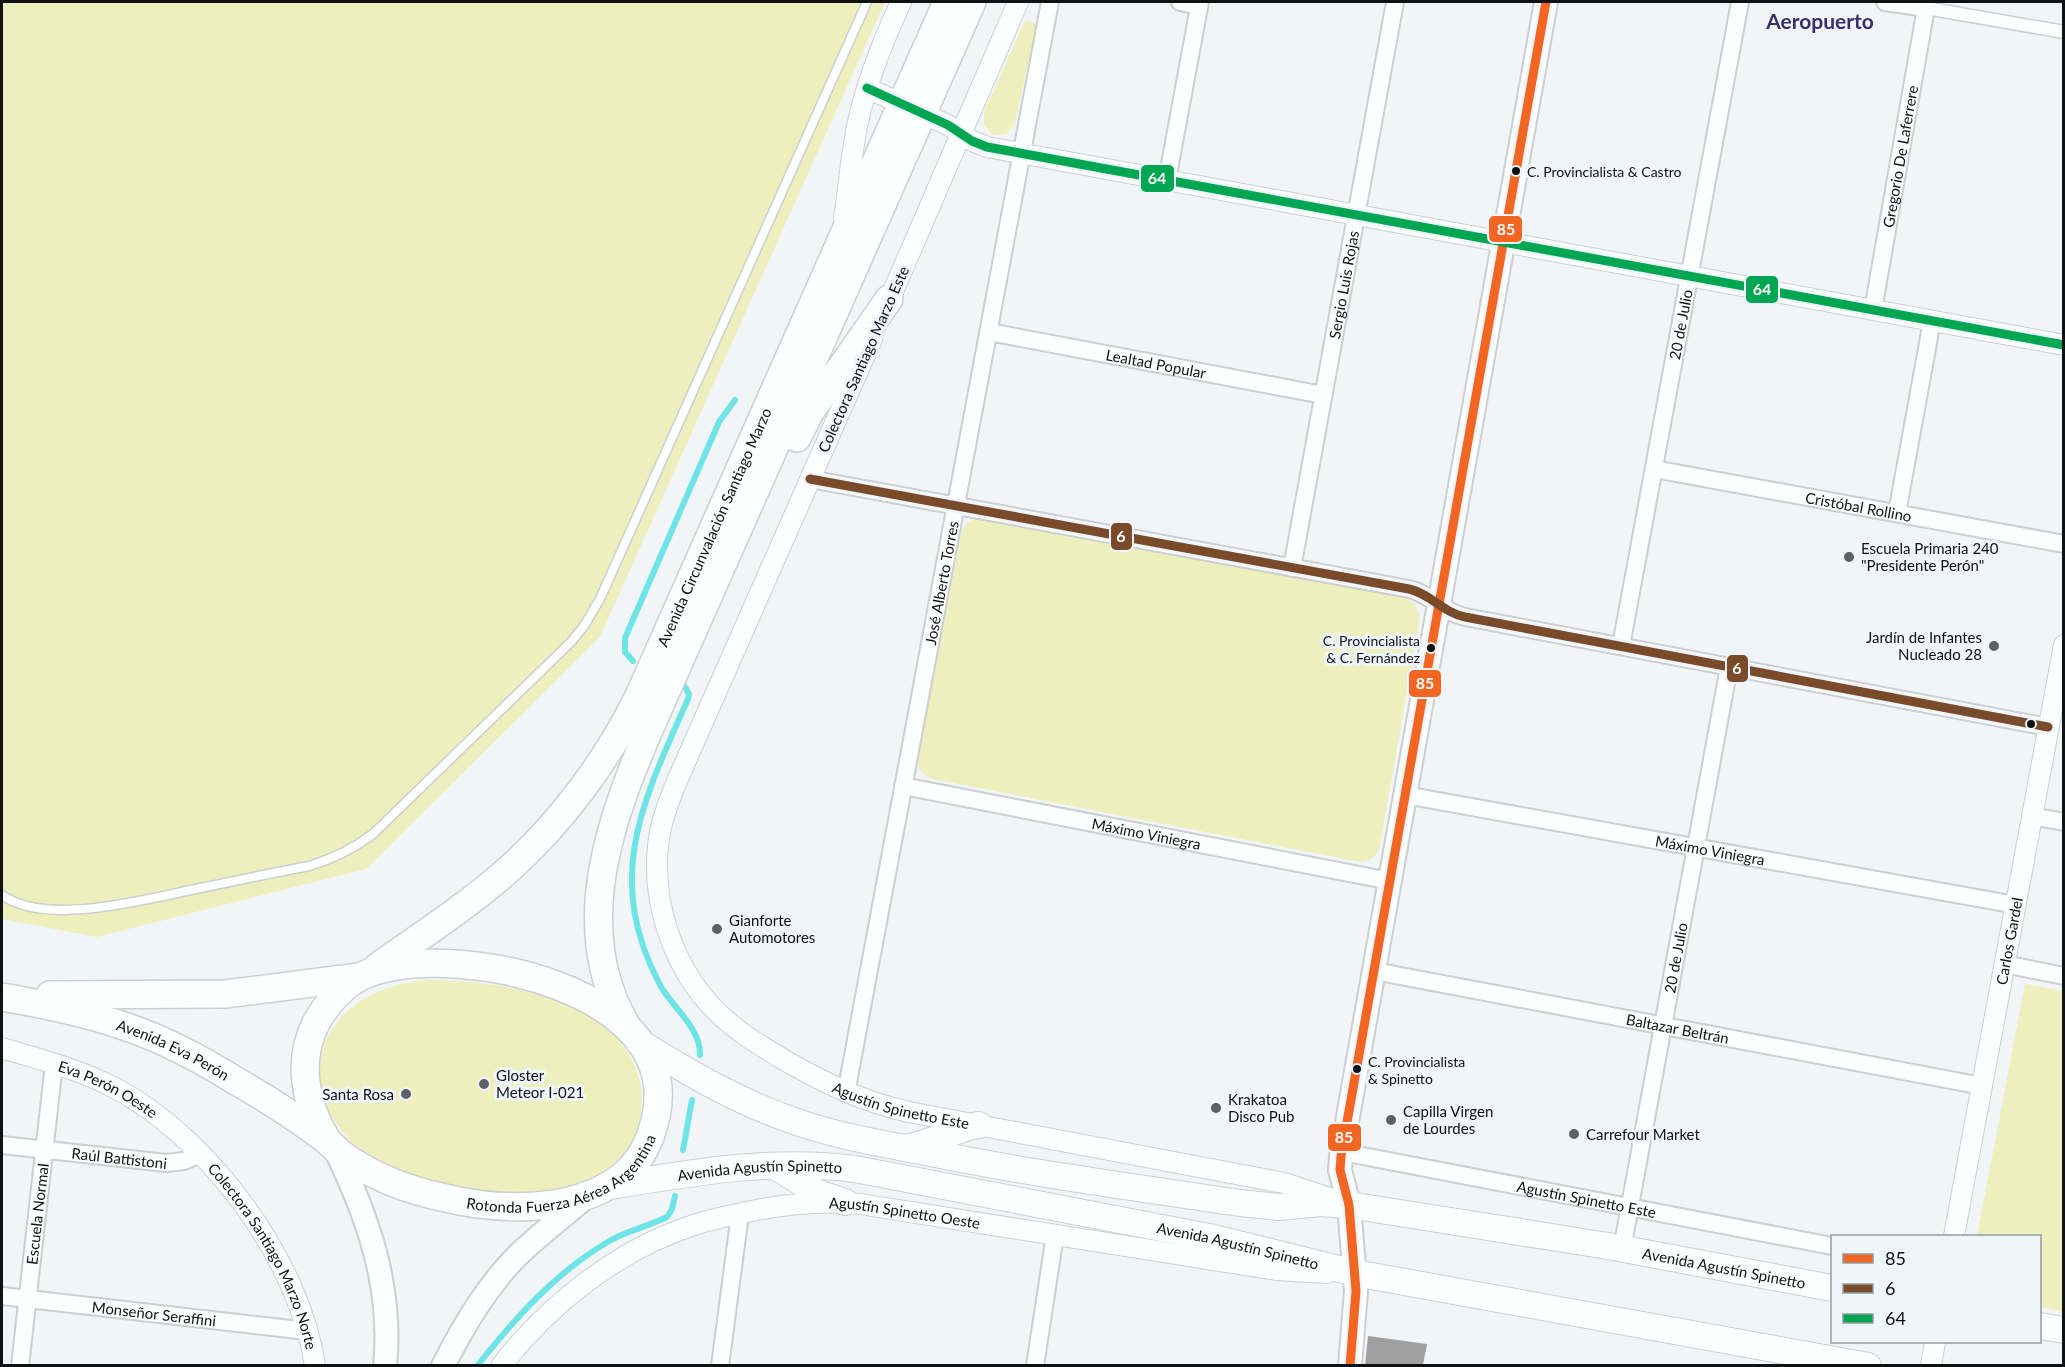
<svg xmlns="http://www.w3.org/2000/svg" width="2065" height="1367" font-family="Lato,sans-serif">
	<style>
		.green { fill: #edf0bc }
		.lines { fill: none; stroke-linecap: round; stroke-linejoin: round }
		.stream { stroke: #6fe4e6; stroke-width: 6 }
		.building { fill: #9f9f9f }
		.service-casing { stroke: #ccced0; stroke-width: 11 }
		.pedestrian-casing { stroke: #ccced0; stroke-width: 15 }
		.minor-casing { stroke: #ccced0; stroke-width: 20 }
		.tertiary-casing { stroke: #ccced0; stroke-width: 22 }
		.secondary-casing { stroke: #ccced0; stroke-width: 26 }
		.primary-casing { stroke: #ccced0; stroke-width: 28 }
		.trunk-casing { stroke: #ccced0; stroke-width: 30 }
		.service { stroke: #fdfefe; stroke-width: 8 }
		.pedestrian { stroke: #fdfefe; stroke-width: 12 }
		.minor { stroke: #fdfefe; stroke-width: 16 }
		.tertiary { stroke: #fdfefe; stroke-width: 20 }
		.secondary { stroke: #fdfefe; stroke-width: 22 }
		.primary { stroke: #fdfefe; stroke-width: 26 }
		.trunk { stroke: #fdfefe; stroke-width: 27 }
		.bus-1-casing { stroke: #eff6fb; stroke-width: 14 }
		.bus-2-casing { stroke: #eff6fb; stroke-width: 14 }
		.bus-3-casing { stroke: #eff6fb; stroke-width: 14 }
		.bus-1 { stroke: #f26522; stroke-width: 9 }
		.bus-2 { stroke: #7a4b2a; stroke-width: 9 }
		.bus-3 { stroke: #00a651; stroke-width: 9 }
		.bus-dot { fill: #0f1113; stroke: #eff6fb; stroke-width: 2 }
		.poi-dot { fill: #5e6163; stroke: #eff6fb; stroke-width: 2 }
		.labels { text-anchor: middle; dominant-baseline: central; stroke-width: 6; stroke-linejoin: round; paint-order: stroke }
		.bus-label { font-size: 14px; fill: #0f1113; stroke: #eff6fb; text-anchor: start }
		.street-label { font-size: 15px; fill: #0f1113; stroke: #eff6fb }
		.poi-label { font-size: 15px; fill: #0f1113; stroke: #eff6fb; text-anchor: start }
		.district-label { font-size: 21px; font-weight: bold; fill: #3d2c68; stroke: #eff6fb }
		.line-badge { stroke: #eff6fb; stroke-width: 2 }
		.badge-label { font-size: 16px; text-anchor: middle; font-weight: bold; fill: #fff }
	</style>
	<rect width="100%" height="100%" fill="#f2f5f8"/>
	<!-- green -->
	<g class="green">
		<path d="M2 2H885L600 637 366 869 97 937 2 919Z"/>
		<path d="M1028 21 1035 23 1036 27 1015 124 1006 134 993 135 984 125V112L1024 23Z"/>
		<path d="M975 519H984L1404 598 1415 604 1420 617 1380 846C1376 857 1371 861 1360 862L933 779C922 775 916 769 918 756L962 531 967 523Z"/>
		<path d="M427 980C498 980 622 998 640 1082 645 1105 640 1128 628 1147 579 1223 405 1192 349 1139 334 1124 323 1104 321 1083 318 1066 322 1046 331 1031 353 997 388 984 427 980Z"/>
		<path d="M2025 984 2063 991V1312L2040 1307V1236H1977Z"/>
	</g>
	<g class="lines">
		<!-- stream -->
		<g class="stream">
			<path d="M633 661 625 652V638L719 422 735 400"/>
			<path d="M685 687 689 694 688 699C643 801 603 877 660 985 672 1007 701 1028 700 1055"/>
			<path d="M683 1150 692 1100"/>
			<path d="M477 1366C516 1317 557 1271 611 1240 629 1230 649 1226 667 1217L672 1209 675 1196"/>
		</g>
	</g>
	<!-- building -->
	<path class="building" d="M1368 1336 1427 1344 1423 1365H1365Z"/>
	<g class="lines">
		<defs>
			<path id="service" d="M2 895C46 927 146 899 196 889 234 881 272 873 309 866 333 859 353 849 373 834L571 642 584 626 600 599 867 2"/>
			<path id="pedestrian" d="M1926 8 2064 32"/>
			<g id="minor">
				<path d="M1180 2 1199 6"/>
				<path d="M1885 2 1926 8"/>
				<path d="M1167 180 1200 2"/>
				<path id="s1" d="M1873 310 1927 2"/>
				<path id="s2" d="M989 332 1323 395"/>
				<path id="s3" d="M1654 469 2064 544"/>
				<path d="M810 479 1409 589C1431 594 1442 612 1465 617L2048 727"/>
				<path d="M1897 513 1932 321"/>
				<path id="s4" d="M1292 568 1395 2"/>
				<path id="s5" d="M1621 646 1740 2"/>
				<path id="s6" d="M903 786 1390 881"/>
				<path id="s7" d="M1405 795 2016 905"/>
				<path d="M2032 816 2064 822"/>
				<path d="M2004 964 2064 976"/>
				<path id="s8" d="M1374 971 1982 1086"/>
				<path id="s9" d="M846 1093 1050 2"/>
				<path id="s10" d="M2 1145 166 1163 184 1161 200 1154"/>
				<path id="s11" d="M1342 1152 1832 1246"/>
				<path id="s12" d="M1622 1249 1729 667"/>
				<path id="s13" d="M2 1296 307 1331"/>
				<path id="s14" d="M20 1366 54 1064"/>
				<path d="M720 1366 740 1214"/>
				<path d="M1035 1366 1055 1235"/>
			</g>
			<g id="tertiary">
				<path d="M867 88 948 125 972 141 987 147 2064 345"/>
				<path d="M844 218C849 186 851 154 858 122 867 80 883 41 901 2"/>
				<path d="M885 310 1018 2"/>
				<path id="s15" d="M872 339 677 781C669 800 662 818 659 838 650 899 672 967 716 1011 737 1032 761 1046 786 1061 826 1084 864 1102 909 1112L1284 1183 1335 1200"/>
				<path id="s16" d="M2 1048C39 1059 78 1069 113 1087 208 1136 300 1260 315 1366"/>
				<path id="s17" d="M1954 1236 2064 645"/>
				<path id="s18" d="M501 1366C549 1304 619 1249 694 1225 711 1219 729 1216 747 1212 785 1204 822 1200 860 1204L1277 1270 1327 1273"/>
				<path d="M1931 1366 1935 1342"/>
			</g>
			<g id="secondary">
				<path d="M335 1149C368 1217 393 1288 385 1366"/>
				<path d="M443 1366C464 1325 487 1286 519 1254 540 1234 564 1216 586 1197"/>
				<path d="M1350 1366 1356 1291 1349 1205 1340 1170 1341 1156 1546 2"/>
			</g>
			<g id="primary">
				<path id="s19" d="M639 1042C689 1073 740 1103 797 1122 837 1136 879 1143 921 1151 1026 1173 1133 1187 1240 1203L1279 1207 1320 1203 1349 1205 1608 1246 1832 1288"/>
				<path d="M908 1147C933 1144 954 1128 979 1125"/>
				<path d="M775 1166 818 1193 845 1202"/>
				<path id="s20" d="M605 1187C688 1173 771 1158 855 1169L1214 1238 1355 1273 1868 1366"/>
				<path d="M2040 1326 2064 1330"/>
			</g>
			<g id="trunk">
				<path d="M797 438 810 412 889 299"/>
				<path id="s21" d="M377 967C421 936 466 907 507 871 561 823 607 761 639 696L947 2"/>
				<path d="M50 995 225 994 359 977"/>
				<path id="s22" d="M2 997C43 1004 84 1012 124 1026 163 1039 201 1059 236 1081 266 1098 297 1118 325 1139 333 1146 340 1154 350 1160 377 1178 409 1190 441 1197 498 1211 571 1214 620 1178 640 1163 651 1140 656 1116 683 989 457 941 369 973 347 981 329 1001 317 1021 296 1061 305 1104 327 1140"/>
				<path d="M625 1023C570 926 611 817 652 723L972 2"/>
			</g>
		</defs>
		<!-- service casing -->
		<use href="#service" class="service-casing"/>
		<!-- pedestrian casing -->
		<use href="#pedestrian" class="pedestrian-casing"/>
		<!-- minor casing -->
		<use href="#minor" class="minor-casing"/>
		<!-- tertiary casing -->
		<use href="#tertiary" class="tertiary-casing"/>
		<!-- secondary casing -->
		<use href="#secondary" class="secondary-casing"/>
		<!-- primary casing -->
		<use href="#primary" class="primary-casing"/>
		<!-- trunk casing -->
		<use href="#trunk" class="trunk-casing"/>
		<!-- service -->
		<use href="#service" class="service"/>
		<!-- pedestrian -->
		<use href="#pedestrian" class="pedestrian"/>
		<!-- minor -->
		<use href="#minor" class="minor"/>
		<!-- tertiary -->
		<use href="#tertiary" class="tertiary"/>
		<!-- secondary -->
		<use href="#secondary" class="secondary"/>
		<!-- primary -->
		<use href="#primary" class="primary"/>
		<!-- trunk -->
		<use href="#trunk" class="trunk"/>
		<defs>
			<path id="bus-1" d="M1350 1366 1356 1291 1349 1205 1340 1170 1341 1156 1546 2"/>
			<path id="bus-2" d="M810 479 1409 589C1431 594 1442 612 1465 617L2048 727"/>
			<path id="bus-3" d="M867 88 948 125 972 141 987 147 2064 345"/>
		</defs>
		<!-- bus-1 casing -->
		<use href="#bus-1" class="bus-1-casing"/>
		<!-- bus-2 casing -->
		<use href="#bus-2" class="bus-2-casing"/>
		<!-- bus-3 casing -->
		<use href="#bus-3" class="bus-3-casing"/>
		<!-- bus-1 -->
		<use href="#bus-1" class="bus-1"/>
		<!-- bus-2 -->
		<use href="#bus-2" class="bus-2"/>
		<!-- bus-3 -->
		<use href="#bus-3" class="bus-3"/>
	</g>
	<!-- markers -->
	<g class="bus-dot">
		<circle cx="1516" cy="171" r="5"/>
		<circle cx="1431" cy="648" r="5"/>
		<circle cx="2031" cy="724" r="5"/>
		<circle cx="1357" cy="1069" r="5"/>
	</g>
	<g class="poi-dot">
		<circle cx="1849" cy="557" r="6"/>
		<circle cx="1994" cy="646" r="6"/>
		<circle cx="717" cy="929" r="6"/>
		<circle cx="484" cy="1084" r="6"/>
		<circle cx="406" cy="1094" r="6"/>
		<circle cx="1216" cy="1108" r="6"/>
		<circle cx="1391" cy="1120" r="6"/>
		<circle cx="1574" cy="1134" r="6"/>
	</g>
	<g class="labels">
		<!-- bus labels -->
		<g class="bus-label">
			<text x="1527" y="171">C. Provincialista &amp; Castro</text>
			<text x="1420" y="640" text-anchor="end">C. Provincialista<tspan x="1420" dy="17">&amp; C. Fernández</tspan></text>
			<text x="1368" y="1061">C. Provincialista<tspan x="1368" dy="17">&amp; Spinetto</tspan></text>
		</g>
		<!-- street labels -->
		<g class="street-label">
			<text stroke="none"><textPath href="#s1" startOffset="156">Gregorio De Laferrere</textPath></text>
			<text stroke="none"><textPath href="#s4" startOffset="288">Sergio Luis Rojas</textPath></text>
			<text stroke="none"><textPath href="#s5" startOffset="327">20 de Julio</textPath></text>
			<text transform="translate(863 359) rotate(-66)">Colectora Santiago Marzo Este</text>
			<text stroke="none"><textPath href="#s2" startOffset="170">Lealtad Popular</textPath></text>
			<text stroke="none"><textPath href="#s3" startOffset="208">Cristóbal Rollino</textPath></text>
			<text stroke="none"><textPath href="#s21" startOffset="567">Avenida Circunvalación Santiago Marzo</textPath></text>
			<text stroke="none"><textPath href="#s9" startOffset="519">José Alberto Torres</textPath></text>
			<text stroke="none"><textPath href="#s6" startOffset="248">Máximo Viniegra</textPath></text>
			<text stroke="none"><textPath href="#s7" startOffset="310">Máximo Viniegra</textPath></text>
			<text stroke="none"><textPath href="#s17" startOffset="300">Carlos Gardel</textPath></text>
			<text stroke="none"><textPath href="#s12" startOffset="296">20 de Julio</textPath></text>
			<text stroke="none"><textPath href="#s8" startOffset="309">Baltazar Beltrán</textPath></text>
			<text stroke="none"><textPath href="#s22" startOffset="180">Avenida Eva Perón</textPath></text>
			<text stroke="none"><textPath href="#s16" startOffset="114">Eva Perón Oeste</textPath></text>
			<text stroke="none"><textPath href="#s15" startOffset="942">Agustín Spinetto Este</textPath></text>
			<text stroke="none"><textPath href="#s10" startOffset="118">Raúl Battistoni</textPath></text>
			<text stroke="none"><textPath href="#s22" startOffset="621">Rotonda Fuerza Aérea Argentina</textPath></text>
			<text stroke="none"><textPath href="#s20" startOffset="156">Avenida Agustín Spinetto</textPath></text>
			<text stroke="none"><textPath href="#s11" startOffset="249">Agustín Spinetto Este</textPath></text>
			<text stroke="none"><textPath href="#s18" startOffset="456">Agustín Spinetto Oeste</textPath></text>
			<text stroke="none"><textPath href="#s14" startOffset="153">Escuela Normal</textPath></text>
			<text stroke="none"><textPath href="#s20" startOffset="642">Avenida Agustín Spinetto</textPath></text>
			<text stroke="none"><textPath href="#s16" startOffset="350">Colectora Santiago Marzo Norte</textPath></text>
			<text stroke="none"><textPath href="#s19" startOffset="1118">Avenida Agustín Spinetto</textPath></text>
			<text stroke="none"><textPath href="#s13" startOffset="153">Monseñor Seraffini</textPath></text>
		</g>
		<!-- poi labels -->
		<g class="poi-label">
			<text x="1861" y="548">Escuela Primaria 240<tspan x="1861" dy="17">"Presidente Perón"</tspan></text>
			<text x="1982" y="637" text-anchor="end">Jardín de Infantes<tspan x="1982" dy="17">Nucleado 28</tspan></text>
			<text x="729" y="920">Gianforte<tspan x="729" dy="17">Automotores</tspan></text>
			<text x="496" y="1075">Gloster<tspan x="496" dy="17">Meteor I-021</tspan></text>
			<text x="394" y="1094" text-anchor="end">Santa Rosa</text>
			<text x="1228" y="1099">Krakatoa<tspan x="1228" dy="17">Disco Pub</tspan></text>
			<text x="1403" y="1111">Capilla Virgen<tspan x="1403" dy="17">de Lourdes</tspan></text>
			<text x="1586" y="1134">Carrefour Market</text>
		</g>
		<!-- district labels -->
		<g class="district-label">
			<text x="1820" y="20">Aeropuerto</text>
		</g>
	</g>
	<g class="line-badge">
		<rect x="1140" y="164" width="35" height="29" rx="6" fill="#00a651"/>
		<rect x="1488" y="215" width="35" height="28" rx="6" fill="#f26522"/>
		<rect x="1745" y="275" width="34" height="29" rx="6" fill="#00a651"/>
		<rect x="1110" y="522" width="23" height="29" rx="6" fill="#7a4b2a"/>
		<rect x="1726" y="654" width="23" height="29" rx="6" fill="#7a4b2a"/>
		<rect x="1408" y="669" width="34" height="29" rx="6" fill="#f26522"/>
		<rect x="1327" y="1123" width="35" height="29" rx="6" fill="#f26522"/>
	</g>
	<g class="badge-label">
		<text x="1157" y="184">64</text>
		<text x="1506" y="235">85</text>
		<text x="1762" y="295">64</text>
		<text x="1121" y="542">6</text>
		<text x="1737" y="674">6</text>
		<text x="1425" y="689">85</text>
		<text x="1344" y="1143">85</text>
	</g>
	<!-- border -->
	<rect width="2065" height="1367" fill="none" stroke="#0f1113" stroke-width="6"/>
	<!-- legend -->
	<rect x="1831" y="1235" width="210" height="108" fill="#eff6fb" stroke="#959a9e" stroke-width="1.5"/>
	<rect x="1843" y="1254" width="30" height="9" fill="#f26522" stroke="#959a9e" stroke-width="1.5"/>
	<text x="1885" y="1265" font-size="18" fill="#0f1113">85</text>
	<rect x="1843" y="1284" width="30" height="9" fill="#7a4b2a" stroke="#959a9e" stroke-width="1.5"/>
	<text x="1885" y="1295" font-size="18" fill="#0f1113">6</text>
	<rect x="1843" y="1314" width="30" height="9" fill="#00a651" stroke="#959a9e" stroke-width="1.5"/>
	<text x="1885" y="1325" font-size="18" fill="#0f1113">64</text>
</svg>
